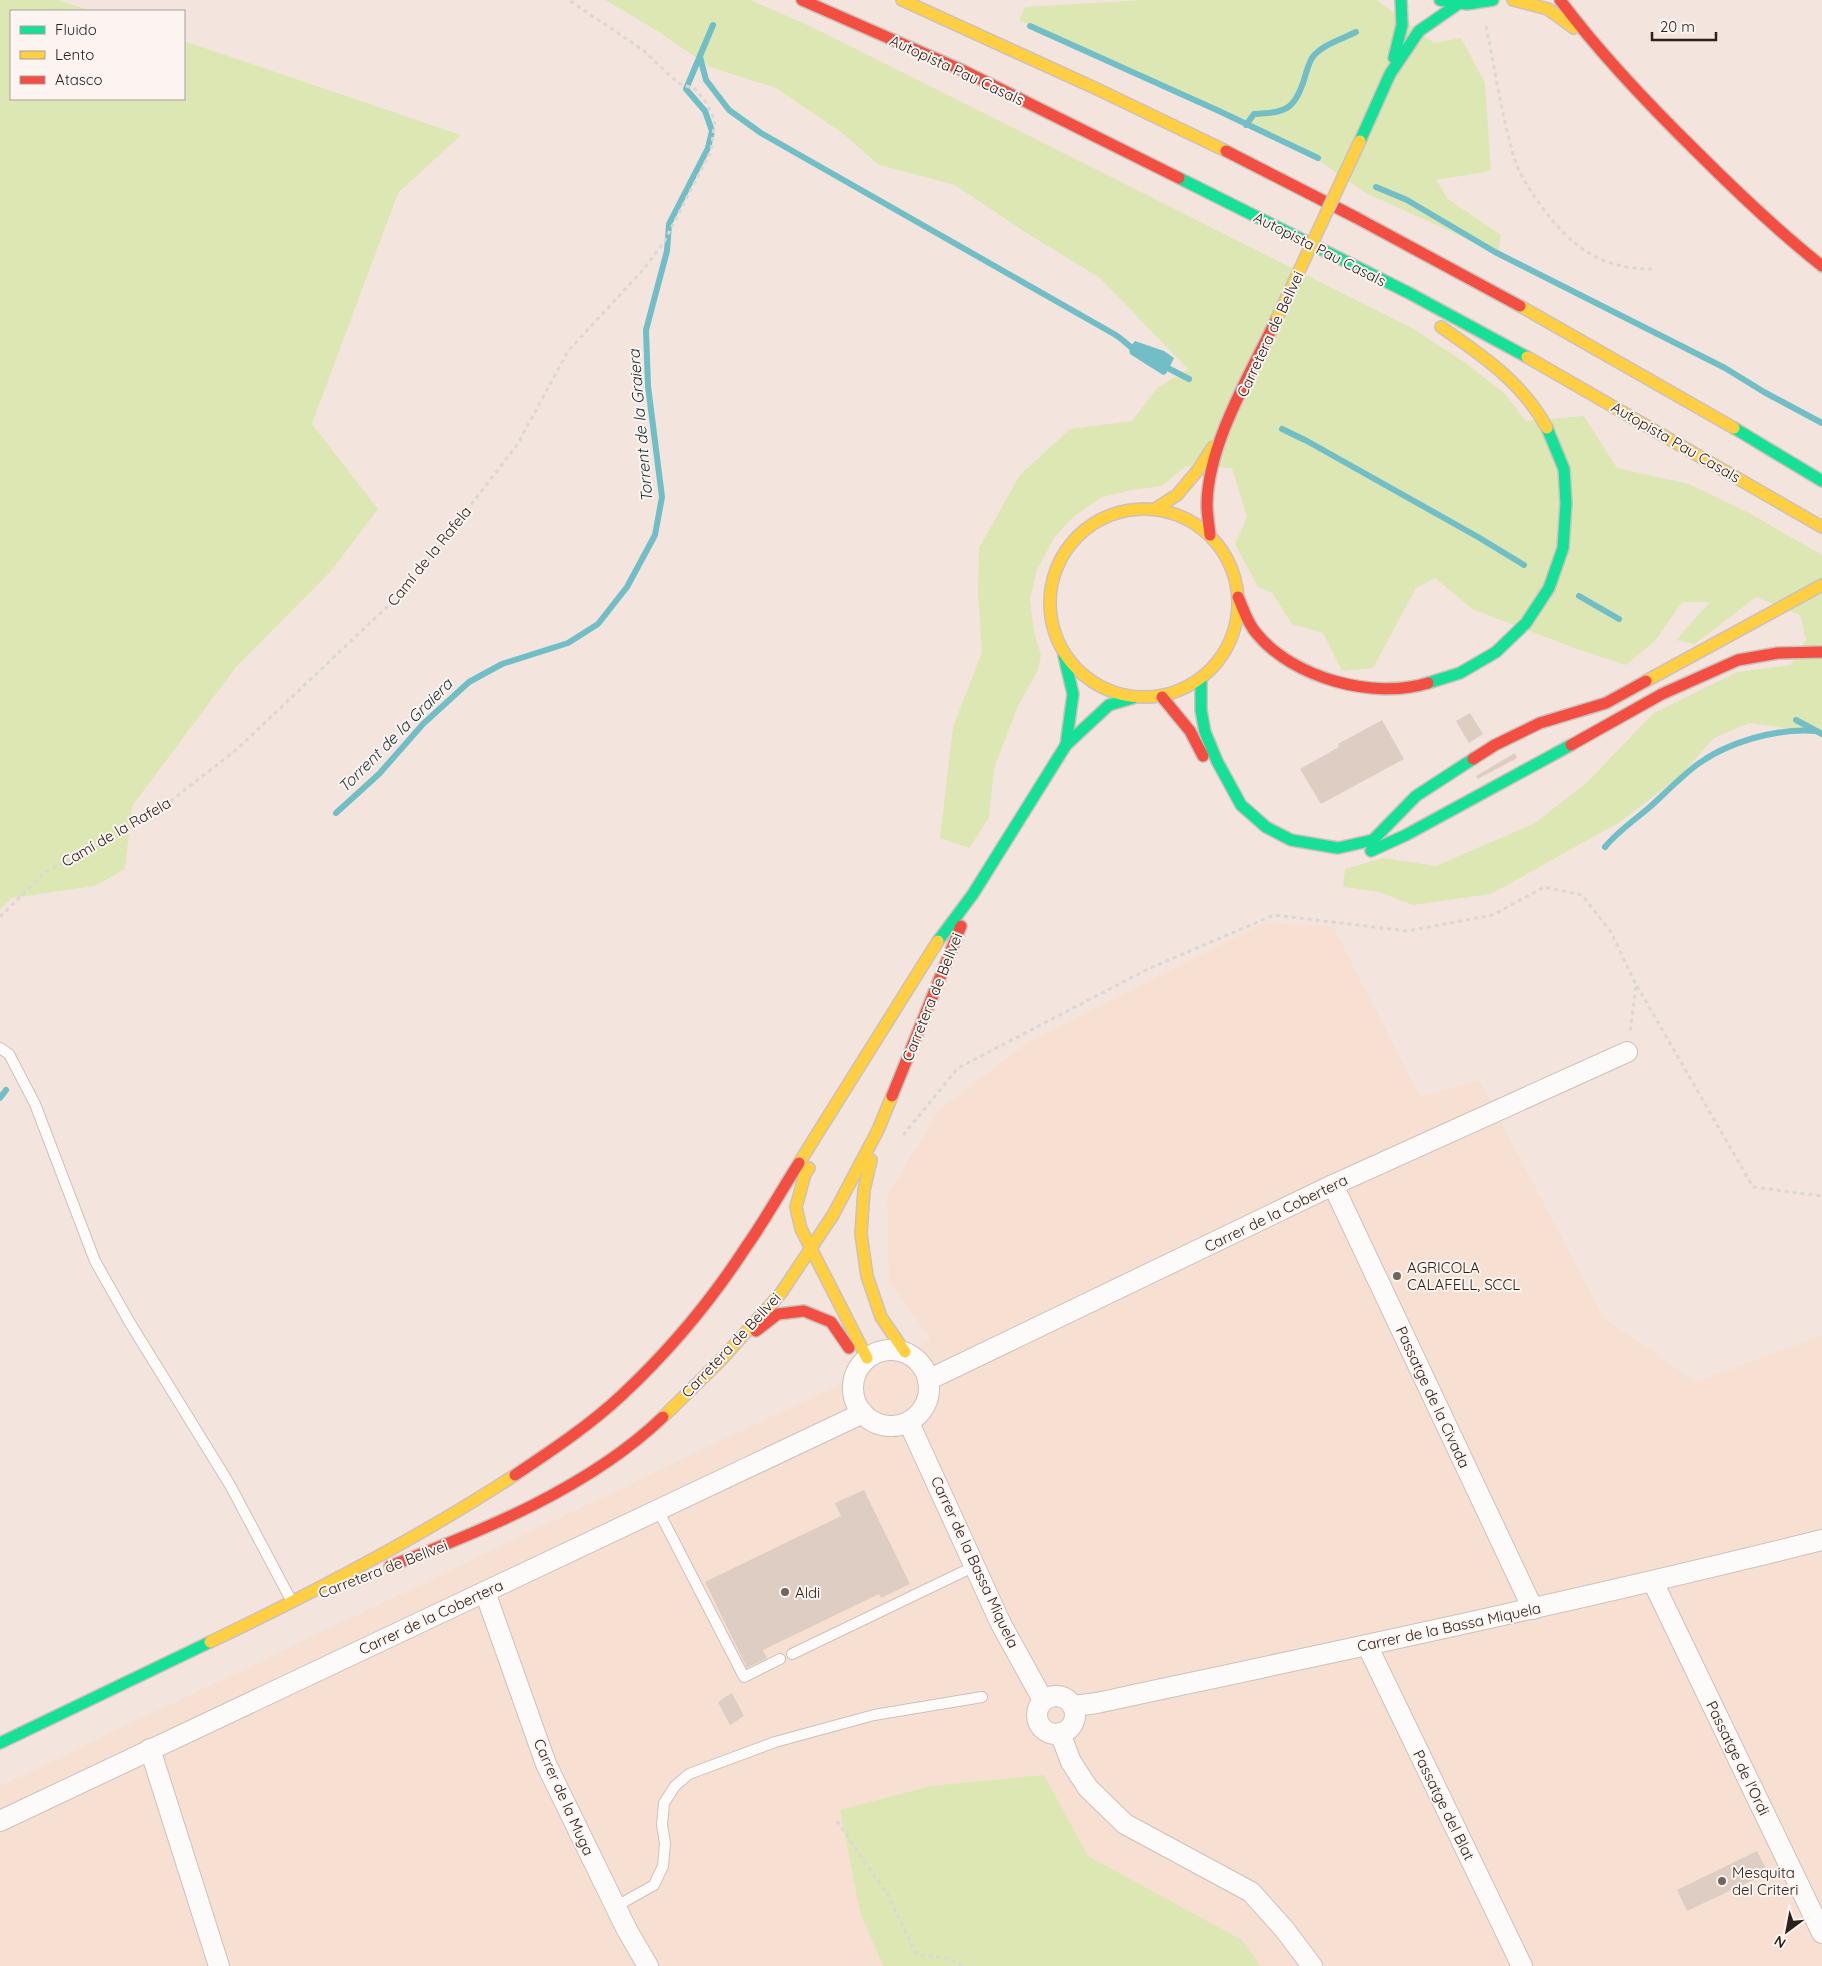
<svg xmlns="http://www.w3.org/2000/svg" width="1822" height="1966" font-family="Quicksand,sans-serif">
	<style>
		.built { fill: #f7e0d1 }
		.green { fill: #dce7b4 }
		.water { fill: #72bec7 }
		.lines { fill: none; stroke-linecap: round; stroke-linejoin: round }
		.stream { stroke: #72bec7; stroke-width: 6 }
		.building { fill: #decdc3 }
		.lane-casing { stroke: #cdc1ba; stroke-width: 12 }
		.street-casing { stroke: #cdc1ba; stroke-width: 22 }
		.fast-casing { stroke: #cdc1ba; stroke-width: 14 }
		.slow-casing { stroke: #cdc1ba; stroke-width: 14 }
		.jam-casing { stroke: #cdc1ba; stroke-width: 14 }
		.path { stroke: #dbd7d4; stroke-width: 3; stroke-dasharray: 4 4; stroke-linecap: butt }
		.lane { stroke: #fdfbfa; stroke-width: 10 }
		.street { stroke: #fdfbfa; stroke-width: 20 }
		.fast { stroke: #16e098; stroke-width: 11 }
		.slow { stroke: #ffcf43; stroke-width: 11 }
		.jam { stroke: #f24e42; stroke-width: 11 }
		.slow-bridge-casing { stroke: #cdc1ba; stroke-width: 14; stroke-linecap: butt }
		.slow-bridge { stroke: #ffcf43; stroke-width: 11 }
		.poi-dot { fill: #72655e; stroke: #fbf4f1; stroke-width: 2 }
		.labels { text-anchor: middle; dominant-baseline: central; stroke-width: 4; stroke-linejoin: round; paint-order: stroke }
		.street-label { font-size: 15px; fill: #2c2019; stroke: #fbf4f1 }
		.poi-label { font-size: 15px; fill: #2c2019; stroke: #fbf4f1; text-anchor: start }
		.water-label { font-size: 16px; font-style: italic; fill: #162f33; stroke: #fbf4f1 }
	</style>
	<rect width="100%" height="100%" fill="#f3e5dd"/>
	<!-- built -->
	<path class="built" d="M1263 923 1333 926 1420 1097 1479 1080 1604 1318 1696 1382 1822 1335V1966H1261L1242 1940 1088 1856 1044 1775 860 1912 883 1966H0V1786L931 1340 889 1281 887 1196 939 1110 1029 1041Z"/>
	<!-- green -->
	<g class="green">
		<path d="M0 0H58L92 11H11V99H184V41L461 135 398 193 312 424 378 509 332 570 236 667 132 806 125 869 95 886 11 898 0 910Z"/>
		<path d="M605 0H750L812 27 1412 328 1463 361 1504 393 1526 421 1584 416 1617 468 1689 484 1749 513 1822 555V736L1810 732 1749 723 1714 738 1680 776 1620 822 1491 894 1413 905 1379 892 1343 887 1345 869 1383 858 1436 866 1535 823 1586 783 1654 713 1737 672 1791 665 1806 640 1800 615 1756 597 1695 644 1676 640 1710 602H1682L1655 641 1626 665 1580 650 1472 609 1435 578 1416 588 1373 668 1342 671 1323 633 1292 624 1272 593 1258 587 1235 544 1247 517 1232 468 1186 466 1162 486 1132 490 1102 497 1073 517 1054 538 1037 570 1030 599 1034 632 1041 655 1038 670 1018 706 994 768 989 818 969 848 940 838 953 727 982 652 978 594 979 548 1020 475 1070 429 1132 421 1157 388 1188 369 1100 278 1025 232 955 185 879 165 842 133 776 88 710 67 656 30Z"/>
		<path d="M1143 0H1377L1434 43 1461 38 1485 83 1491 171 1436 180 1448 199 1501 235 1498 253 1366 193 1306 152 1141 74 1019 20 1025 7Z"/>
		<path d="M1044 1775 1088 1856 1242 1940 1261 1966H883L860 1912 840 1810 931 1786Z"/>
	</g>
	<!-- water -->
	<path class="water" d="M1135 341 1164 351 1174 358 1166 374 1163 375 1130 354 1129 348Z"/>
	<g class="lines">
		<!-- stream -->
		<g class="stream">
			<path d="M1030 26 1219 111 1318 158"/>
			<path d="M700 57 706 80 729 110 761 133 1114 334C1123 339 1129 347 1138 352"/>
			<path d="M1246 125 1254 114C1285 112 1294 111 1304 80 1306 73 1308 65 1312 58 1321 45 1342 39 1356 32"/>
			<path d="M1376 187 1407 200 1495 252 1725 368 1764 392 1822 423"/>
			<path d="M1162 365 1189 379"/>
			<path d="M1282 429 1307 441 1478 537 1524 565"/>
			<path d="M1579 596 1619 619"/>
			<path d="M1796 720 1822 734"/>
			<path d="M336 813 379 774 423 724 469 682 502 664 568 643 598 624 627 587 655 535 662 497 648 386 646 330 667 251 669 224 708 148 712 131 705 111 686 89 713 25"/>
			<path d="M1605 847C1618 831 1636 819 1651 806 1665 793 1679 779 1694 767 1726 742 1776 728 1816 731"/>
			<path d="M0 1098 6 1090"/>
		</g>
	</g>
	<!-- building -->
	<g class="building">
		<path d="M1470 713 1483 734 1469 743 1456 721Z"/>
		<path d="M1382 720 1404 759 1321 804 1300 769 1339 747 1338 744Z"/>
		<path d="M1515 753 1517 758 1478 779 1476 776Z"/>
		<path d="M864 1490 910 1584 881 1598 879 1594 763 1650 767 1658 747 1668 705 1582 841 1516 835 1503Z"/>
		<path d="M732 1693 744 1716 730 1725 718 1702Z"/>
		<path d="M1757 1851 1768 1873 1687 1911 1677 1890Z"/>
	</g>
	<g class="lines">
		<defs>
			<g id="lane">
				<path d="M0 1048 9 1054 35 1104 95 1261 130 1323 230 1485 292 1602"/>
				<path d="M658 1510 744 1677 780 1659"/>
				<path d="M792 1654 975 1566"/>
				<path d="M615 1907 654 1885 663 1866 665 1843 662 1825 664 1803 675 1786 689 1774 775 1742 874 1715 982 1697"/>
			</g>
			<g id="street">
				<path d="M1333 1185 1533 1609"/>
				<circle cx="891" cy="1388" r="38"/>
				<path d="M928 1380 1333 1185 1627 1052"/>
				<path d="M909 1423 1001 1624 1043 1700"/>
				<path d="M1653 1582 1822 1933"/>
				<path d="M485 1592 546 1764 627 1930 648 1966"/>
				<path d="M1367 1645 1522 1966"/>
				<circle cx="1056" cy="1715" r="19"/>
				<path d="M1074 1706 1097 1703C1339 1651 1582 1600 1822 1540"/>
				<path d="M1060 1733 1071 1762 1088 1788 1125 1824 1251 1892 1285 1930 1312 1966"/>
				<path d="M150 1749 219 1966"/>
				<path d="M0 1821 863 1413"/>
			</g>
			<g id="fast">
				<path d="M1440 0 1467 4 1493 0"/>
				<path d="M1394 58 1402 25 1401 0"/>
				<path d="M1360 141 1390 74 1419 31 1458 4"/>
				<path d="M1179 178 1409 293 1527 357"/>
				<path d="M1734 428 1822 481"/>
				<path d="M1064 656 1073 694 1066 745"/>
				<path d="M1201 679V710L1205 732 1217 761 1241 805 1266 827 1291 840 1338 848 1373 840 1416 796 1473 759"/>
				<path d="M1428 683 1460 673 1496 652 1526 623 1549 588 1563 548 1566 503 1564 469 1547 428"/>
				<path d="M1371 851 1406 835 1571 745"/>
				<path d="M938 941 973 894 1066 745 1109 705 1133 698"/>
				<path d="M0 1743 210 1642"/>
			</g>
			<g id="slow">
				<path d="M902 0 1097 89 1226 151"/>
				<path d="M1513 0 1548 9 1574 28"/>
				<path d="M1520 306 1734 428"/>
				<path d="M1441 327C1482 355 1523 383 1547 428"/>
				<path d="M1527 357 1822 527"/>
				<circle cx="1144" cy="603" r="94"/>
				<path d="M1155 509 1177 495 1198 470 1213 447"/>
				<path d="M1646 681 1822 585"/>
				<path d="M871 1160 864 1190 861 1234 867 1276 881 1317 905 1352"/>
				<path d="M799 1163 938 941"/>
				<path d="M809 1168 805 1174 796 1207 801 1229 867 1358"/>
				<path d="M663 1417 720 1361 781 1293 833 1215 878 1130 892 1096"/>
				<path d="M210 1642C315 1592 418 1538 515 1475"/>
			</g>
			<g id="jam">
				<path d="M802 0 964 71 1179 178"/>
				<path d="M1560 0C1601 55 1649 105 1698 153 1738 193 1778 231 1822 266"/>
				<path d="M1226 151 1357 218 1520 306"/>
				<path d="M1210 535C1209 525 1207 515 1207 504 1208 443 1251 373 1277 318"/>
				<path d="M1238 597C1244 610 1247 623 1257 634 1293 678 1374 700 1428 683"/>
				<path d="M1162 697 1190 731 1203 756"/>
				<path d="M1571 745 1662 694 1738 660 1778 653 1822 652"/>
				<path d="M1473 759 1495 745 1540 723 1606 703 1646 681"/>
				<path d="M892 1096 961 926"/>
				<path d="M756 1331 778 1314 804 1311 831 1322 849 1348"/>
				<path d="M515 1475C551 1451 590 1425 622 1395 668 1352 711 1301 746 1247 765 1220 781 1191 799 1163"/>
				<path d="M390 1566C483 1531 590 1487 663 1417"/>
			</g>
		</defs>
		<!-- lane casing -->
		<use href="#lane" class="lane-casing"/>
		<!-- street casing -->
		<use href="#street" class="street-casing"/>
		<!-- fast casing -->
		<use href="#fast" class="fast-casing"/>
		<!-- slow casing -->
		<use href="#slow" class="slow-casing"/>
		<!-- jam casing -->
		<use href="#jam" class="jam-casing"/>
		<!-- path -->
		<g class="path">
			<path d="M1486 26C1495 69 1501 114 1514 157 1519 174 1529 189 1539 203 1569 245 1599 269 1652 269"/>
			<path d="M0 917 45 872 97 847 155 813 236 750 405 590 517 445 568 351 643 270 664 242 711 151 715 120 704 99 695 89 678 83 643 50 569 0"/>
			<path d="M1637 986 1753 1187 1822 1196"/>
			<path d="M903 1135 958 1068 1148 969 1274 915 1407 931 1493 915 1544 887 1582 895 1611 932 1636 985 1630 1033"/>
			<path d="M837 1821 887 1894 917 1955 946 1958 964 1966"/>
		</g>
		<!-- lane -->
		<use href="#lane" class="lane"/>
		<!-- street -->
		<use href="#street" class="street"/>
		<!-- fast -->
		<use href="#fast" class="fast"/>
		<!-- slow -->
		<use href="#slow" class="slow"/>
		<!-- jam -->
		<use href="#jam" class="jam"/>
		<defs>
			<path id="slow-bridge" d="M1277 318 1360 141"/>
		</defs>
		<!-- slow-bridge casing -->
		<use href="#slow-bridge" class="slow-bridge-casing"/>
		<!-- slow-bridge -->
		<use href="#slow-bridge" class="slow-bridge"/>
	</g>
	<!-- markers -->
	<g class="poi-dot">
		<circle cx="1397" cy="1276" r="5"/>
		<circle cx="785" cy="1592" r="5"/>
		<circle cx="1722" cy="1881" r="5"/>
	</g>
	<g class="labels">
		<!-- street labels -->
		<g class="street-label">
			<text transform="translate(957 70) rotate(25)">Autopista Pau Casals</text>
			<text transform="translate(1320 249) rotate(27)">Autopista Pau Casals</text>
			<text transform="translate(1270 334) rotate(-65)">Carretera de Bellvei</text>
			<text transform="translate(1676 442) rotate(30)">Autopista Pau Casals</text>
			<text transform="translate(429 556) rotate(-51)">Camí de la Rafela</text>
			<text transform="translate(116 832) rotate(-30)">Camí de la Rafela</text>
			<text transform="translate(932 997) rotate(-68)">Carretera de Bellvei</text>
			<text transform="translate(1276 1213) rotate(-26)">Carrer de la Cobertera</text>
			<text transform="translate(731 1345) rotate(-47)">Carretera de Bellvei</text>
			<text transform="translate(1433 1397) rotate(65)">Passatge de la Civada</text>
			<text transform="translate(975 1562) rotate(65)">Carrer de la Bassa Miquela</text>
			<text transform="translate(383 1569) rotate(-21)">Carretera de Bellvei</text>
			<text transform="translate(431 1617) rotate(-25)">Carrer de la Cobertera</text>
			<text transform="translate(1449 1627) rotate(-12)">Carrer de la Bassa Miquela</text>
			<text transform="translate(1738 1758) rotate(64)">Passatge de l'Ordi</text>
			<text transform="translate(564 1797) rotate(66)">Carrer de la Muga</text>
			<text transform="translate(1444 1805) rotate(64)">Passatge del Blat</text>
		</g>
		<!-- poi labels -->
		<g class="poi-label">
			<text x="1407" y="1267">AGRICOLA<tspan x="1407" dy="17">CALAFELL, SCCL</tspan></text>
			<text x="795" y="1592">Aldi</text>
			<text x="1732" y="1872">Mesquita<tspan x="1732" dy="17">del Criteri</tspan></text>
		</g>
		<!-- water labels -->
		<g class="water-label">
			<text transform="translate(640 426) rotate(-95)">Torrent de la Graiera</text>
			<text transform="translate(395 735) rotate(-45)">Torrent de la Graiera</text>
		</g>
	</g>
	<!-- legend -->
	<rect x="10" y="10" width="175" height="90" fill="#fbf4f1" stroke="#a89f9b"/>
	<rect x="20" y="26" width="25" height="8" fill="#16e098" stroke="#a89f9b"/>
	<text x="55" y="35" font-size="15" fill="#2c2019">Fluido</text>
	<rect x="20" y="51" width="25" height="8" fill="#ffcf43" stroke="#a89f9b"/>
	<text x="55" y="60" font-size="15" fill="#2c2019">Lento</text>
	<rect x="20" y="76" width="25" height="8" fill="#f24e42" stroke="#a89f9b"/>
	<text x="55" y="85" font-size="15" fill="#2c2019">Atasco</text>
	<!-- north arrow -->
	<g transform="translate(1787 1931) rotate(212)" stroke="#fbf4f1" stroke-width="4" paint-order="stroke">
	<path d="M0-4L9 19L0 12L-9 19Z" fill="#2c2019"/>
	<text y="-8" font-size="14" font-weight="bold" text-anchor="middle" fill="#2c2019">N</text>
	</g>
	<!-- scale -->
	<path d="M1652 32v8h64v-8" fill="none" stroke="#2c2019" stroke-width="2.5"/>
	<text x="1660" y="32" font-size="15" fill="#2c2019" stroke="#fbf4f1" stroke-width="4" paint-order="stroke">20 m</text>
</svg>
